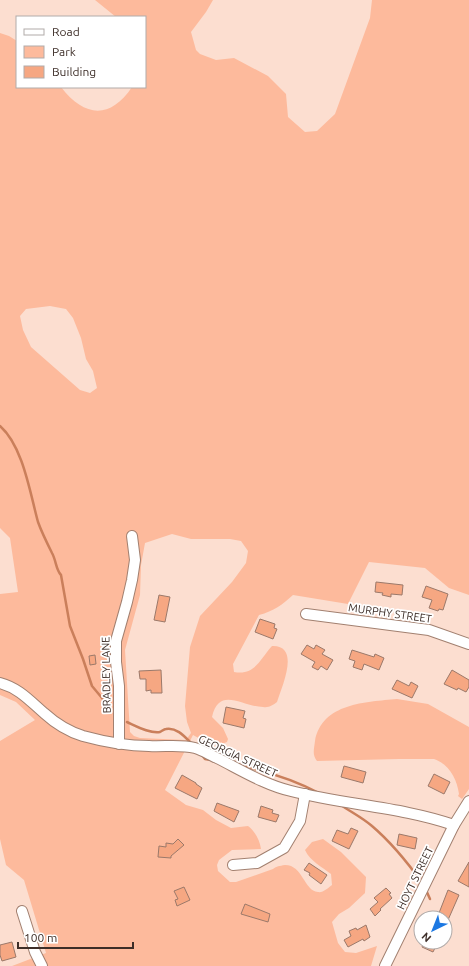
<svg xmlns="http://www.w3.org/2000/svg" width="469" height="966" font-family="Ubuntu,sans-serif">
	<style>
		.green { fill: #fdba9c; fill-rule: evenodd }
		.lines { fill: none; stroke-linecap: round; stroke-linejoin: round }
		.stream { stroke: #ca7f5b; stroke-width: 2.5 }
		.building { fill: #f6a782; stroke: #9b796a }
		.minor-casing { stroke: #a28070; stroke-width: 12 }
		.minor { stroke: #fff; stroke-width: 10 }
		.labels { text-anchor: middle; dominant-baseline: central; stroke-width: 3.5; stroke-linejoin: round; paint-order: stroke }
		.street-label { font-size: 11px; fill: #3d2e28; stroke: #fff }
	</style>
	<rect width="100%" height="100%" fill="#fcded0"/>
	<!-- green -->
	<g class="green">
		<path d="M95 0H213L206 12 191 32 196 50 200 54 216 60 234 58 268 76 286 94 288 117 305 132 317 131 335 114 370 18 372 0H469V595L449 588 425 568 369 562 348 604 293 595C282 605 274 611 259 615L233 664 234 672C255 676 260 659 272 646 301 645 282 686 277 702 273 705 269 708 263 707 243 707 219 685 212 717L223 728 228 739 227 742 219 745 202 740 193 735 165 790 186 805 203 810 216 820 231 828 248 826C255 831 260 841 261 849L232 850 219 860 217 865 218 871 230 882H236L273 869C277 866 279 866 285 865 303 865 304 891 318 892 323 893 328 888 332 885L331 874C322 867 310 861 305 850L312 842 323 839 341 852 366 877 365 893 349 908 339 914 332 922 338 943 345 952 356 953 377 946 371 966H12L46 953 24 880 6 865 0 839V741L35 720 16 702 0 695V594L18 592 10 538 0 528V33L9 36 17 41V87H61C84 117 110 120 132 87H145V17H116ZM50 306 66 309 73 318 81 338 86 359 93 371 97 388 90 393 80 390 31 347 23 330 20 316 26 309ZM172 534 191 539H230L241 541 248 551 246 563 232 582 200 616 190 647 185 706 187 722 191 733 186 740 140 738 134 736 130 732 125 650 140 595 141 565 145 543Z"/>
		<path d="M397 699 428 704 469 727V789L462 799 458 796 459 794C457 779 449 764 434 759H399L317 761C312 755 314 749 315 741 322 703 366 702 397 699Z"/>
	</g>
	<g class="lines">
		<!-- stream -->
		<g class="stream">
			<path d="M0 426C23 446 30 493 38 522 42 533 47 543 52 553 56 560 56 570 61 575L70 626 83 659 92 686 107 704"/>
			<path d="M127 722C136 726 150 734 160 732 162 731 164 729 166 729 177 727 185 737 192 744"/>
			<path d="M202 755 205 759 211 760"/>
			<path d="M241 766C270 772 295 780 321 794"/>
			<path d="M341 805C351 812 363 818 372 826 392 843 408 863 423 884"/>
			<path d="M426 890 430 899"/>
		</g>
	</g>
	<!-- building -->
	<g class="building">
		<path d="M376 582 403 585 402 595 391 594V597L382 595 383 593 375 592Z"/>
		<path d="M426 586 448 594 443 610 439 609 438 611 429 608 432 600 422 597Z"/>
		<path d="M159 595 170 597 165 622 154 620Z"/>
		<path d="M260 619 275 624 274 628 277 629 273 639 255 632Z"/>
		<path d="M307 645 314 649 316 645 325 650 322 654 333 660 327 670 321 666 318 670 312 667 315 662 301 654Z"/>
		<path d="M352 650 374 657 375 654 384 658 379 670 364 664 362 670 353 667 355 661 349 659Z"/>
		<path d="M95 655 96 664 90 665 89 656Z"/>
		<path d="M161 670 162 693H151V690L146 691V679H140L139 671Z"/>
		<path d="M452 670 469 680V687L466 692 458 688 457 690 444 684Z"/>
		<path d="M397 680 409 686 411 682 418 686 412 698 392 689Z"/>
		<path d="M226 707 245 711 243 718 246 719 244 728 223 723Z"/>
		<path d="M344 766 366 772 363 783 341 777Z"/>
		<path d="M434 774 450 782 444 794 428 786Z"/>
		<path d="M182 775 196 783V784L202 788 197 799 175 788Z"/>
		<path d="M217 803 239 811 234 822 214 811Z"/>
		<path d="M261 806 273 810 272 813 279 815 276 822 258 817Z"/>
		<path d="M351 828 358 831 349 849 332 841 337 830 348 834Z"/>
		<path d="M399 834 417 838 415 849 397 845Z"/>
		<path d="M178 839 184 845 171 856V858L158 857 159 846 166 847V843L173 844Z"/>
		<path d="M469 862V887L458 881Z"/>
		<path d="M309 863 327 875 321 884 309 875 310 873 304 870Z"/>
		<path d="M184 887 190 900 177 906 175 900 178 899 174 891Z"/>
		<path d="M386 888 391 893 389 894 392 898 380 909 381 910 375 916 370 909 378 902 374 898Z"/>
		<path d="M448 890 459 895 448 920 440 916 441 914 439 913Z"/>
		<path d="M245 904 270 914 268 922 241 914Z"/>
		<path d="M366 925 370 937 364 941 363 939 348 947 344 940 351 936 349 931 356 928 357 930Z"/>
		<path d="M12 942 16 957 2 961 0 955V945Z"/>
		<path d="M424 942H438L433 952 422 947Z"/>
	</g>
	<g class="lines">
		<defs>
			<g id="minor">
				<path d="M306 614 429 630 469 644"/>
				<path d="M0 683C19 688 30 701 44 713 55 723 70 732 83 736 105 742 127 746 149 746 164 747 180 744 195 748 202 750 210 755 217 758 241 770 265 785 291 791 345 805 402 807 454 825"/>
				<path d="M119 744V686L116 662V641L127 602 132 580 135 560 132 536"/>
				<path d="M233 865 257 863 284 848 300 821 305 794"/>
				<path d="M22 911 35 952 42 966"/>
				<path d="M385 966 454 825 469 801"/>
			</g>
		</defs>
		<!-- minor casing -->
		<use href="#minor" class="minor-casing"/>
		<!-- minor -->
		<use href="#minor" class="minor"/>
	</g>
	<g class="labels">
		<!-- street labels -->
		<g class="street-label">
			<text transform="translate(390 613) rotate(8)">MURPHY STREET</text>
			<text transform="translate(106 675) rotate(-91)">BRADLEY LANE</text>
			<text transform="translate(238 756) rotate(25)">GEORGIA STREET</text>
			<text transform="translate(415 878) rotate(-64)">HOYT STREET</text>
		</g>
	</g>
	<!-- legend -->
	<rect x="16" y="16" width="130" height="72" fill="#ffffff" stroke="#b1aba9"/>
	<rect x="24" y="29" width="20" height="6" fill="#ffffff" stroke="#b1aba9"/>
	<text x="52" y="36" font-size="12" fill="#3d2e28">Road</text>
	<rect x="24" y="46" width="20" height="12" fill="#fdba9c" stroke="#b1aba9"/>
	<text x="52" y="56" font-size="12" fill="#3d2e28">Park</text>
	<rect x="24" y="66" width="20" height="12" fill="#f6a782" stroke="#b1aba9"/>
	<text x="52" y="76" font-size="12" fill="#3d2e28">Building</text>
	<!-- north arrow -->
	<g transform="translate(433 930) rotate(223)"><circle r="19" fill="#ffffff" stroke="#b1aba9"/>
	<path d="M0-3L7 15L0 10L-7 15Z" fill="#1c78e2"/>
	<text y="-6" font-size="11" font-weight="bold" text-anchor="middle" fill="#3d2e28">N</text>
	</g>
	<!-- scale -->
	<path d="M18 942v6h115v-6" fill="none" stroke="#3d2e28" stroke-width="2"/>
	<text x="24" y="942" font-size="12" fill="#3d2e28" stroke="#ffffff" stroke-width="3" paint-order="stroke">100 m</text>
</svg>
